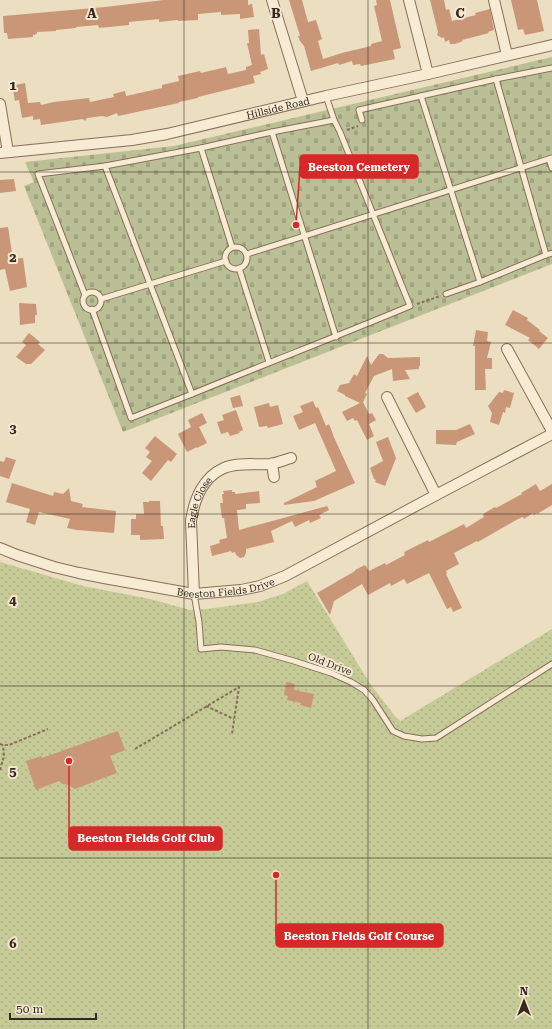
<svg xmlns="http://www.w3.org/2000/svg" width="552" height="1029" font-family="'Roboto Serif',serif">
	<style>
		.grass { fill: url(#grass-dots) }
		.cemetery { fill: url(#cemetery-stones) }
		.building { fill: #c99778 }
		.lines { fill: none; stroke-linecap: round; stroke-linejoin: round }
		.lane-casing { stroke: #856f5a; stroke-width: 7 }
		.street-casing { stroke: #856f5a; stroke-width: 12 }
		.path { stroke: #856f5a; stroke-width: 2; stroke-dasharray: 3 2; stroke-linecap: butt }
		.lane { stroke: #f7ebd4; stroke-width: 5 }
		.street { stroke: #f7ebd4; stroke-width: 10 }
		.grid { fill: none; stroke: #35281d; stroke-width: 1; stroke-opacity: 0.55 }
		.labels { text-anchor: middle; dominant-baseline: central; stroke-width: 4; stroke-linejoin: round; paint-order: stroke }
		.street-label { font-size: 10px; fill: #35281d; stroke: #f4e8d1 }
		.grid-label { font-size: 13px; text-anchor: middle; font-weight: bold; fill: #35281d; stroke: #f4e8d1; stroke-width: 4; stroke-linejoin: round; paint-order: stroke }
		.leader { fill: none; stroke: #d62828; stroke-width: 1.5 }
		.callout-dot { fill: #d62828; stroke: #f4e8d1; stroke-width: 1.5 }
		.callout { fill: #d62828; stroke: #d62828; stroke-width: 1.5 }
		.callout-label { font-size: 11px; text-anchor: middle; font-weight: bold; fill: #fff }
	</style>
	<defs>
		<pattern id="grass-dots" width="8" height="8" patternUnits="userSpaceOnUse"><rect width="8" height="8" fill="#c6ca96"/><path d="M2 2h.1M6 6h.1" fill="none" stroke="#abae81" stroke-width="1.8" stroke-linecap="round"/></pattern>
		<pattern id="cemetery-stones" width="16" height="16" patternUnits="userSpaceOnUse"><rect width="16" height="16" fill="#bbbf95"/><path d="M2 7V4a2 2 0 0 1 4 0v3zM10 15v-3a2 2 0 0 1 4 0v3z" fill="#a1a480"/></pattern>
	</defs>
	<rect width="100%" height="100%" fill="#ecdec1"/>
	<!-- grass -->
	<path class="grass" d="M0 562 83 586 150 599 190 610 206 609 258 602 283 594 307 581 369 682 394 715 400 721 552 629V1029H0Z"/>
	<!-- cemetery -->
	<path class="cemetery" d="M552 57V264L123 432 24 186 34 182 25 162 174 146Z"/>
	<!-- building -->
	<g class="building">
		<path d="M164 0H248V5L252 4 254 17 240 19V14L221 15V12L198 14V20L178 21V20L159 22V19L129 22V25L99 28 98 25 76 27V28L56 30V31L37 32V34L33 35V37L8 39 7 33H4L3 16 105 7Z"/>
		<path d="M289 0H302L308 22 316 20 322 39 318 41 323 59 342 53 371 46V44L382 41 374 6 377 5 376 0H390L401 48 393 50 395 59 361 66 360 64 353 65 352 61 339 65 338 63 311 71 304 46 300 41 298 36H300Z"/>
		<path d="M430 0H444L446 10 449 9 452 21 476 15 475 13 490 9 494 30 488 32 489 33 462 40 463 41 455 44H450L449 40 445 42 444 37 442 38 437 35 438 32Z"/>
		<path d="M511 0H537L544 31 525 35 523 29 518 30Z"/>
		<path d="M259 29 261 55 264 54 268 69 260 72 261 74 253 76 255 83 198 97V98L179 102V103L118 116 117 113 107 117 102 116 87 118 85 121 83 119 41 125 40 119 33 120V116L22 118 19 100 15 101 13 90H16L15 85 25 83 28 103 40 102 41 105 54 102 89 98 90 102 114 97 113 94 125 91 126 96 162 88V85L179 81 178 76 200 71 201 73 226 67 228 74 246 70V67L252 65 247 43H249L248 30Z"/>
		<path d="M14 179 16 191 0 193V180Z"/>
		<path d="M8 227 13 259 23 258 27 287 10 291 5 269 0 270V228Z"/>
		<path d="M19 303 36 304 37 315H35V323L20 325Z"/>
		<path d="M513 310 528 318 527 320 540 330 539 331 548 338 539 349 528 340 530 338 505 325Z"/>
		<path d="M476 330 488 332 487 341 491 342 487 358H492V369H485L486 390H475V346H473Z"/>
		<path d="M29 333 40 342 38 344 45 350 31 364H26L16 357 26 345 22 342Z"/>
		<path d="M379 354H383L388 358 420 357V366H419V369L405 370 410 379 393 381 392 369 374 376 365 393 367 394 363 402 369 414 372 413 376 420 369 424 374 436 367 440 357 420 355 421 353 418 347 421 342 412 360 403 345 396V395L337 391 340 385 349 383 354 374 357 376 367 356 371 365Z"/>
		<path d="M504 390 514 393 510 408 506 407 505 413 503 412 499 425 490 422 492 413 488 406 499 392 503 393Z"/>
		<path d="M418 392 426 407 416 413 407 398Z"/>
		<path d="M240 395 243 406 233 408 230 398Z"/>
		<path d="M313 401 316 408 318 407 326 426 329 424 333 434V435L355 483 314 501 284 505V503L317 487 315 481 336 471 315 423 299 430 293 416 303 412 300 406Z"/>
		<path d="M269 403 270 407 278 405 283 424 268 428 267 426 259 427 254 407Z"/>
		<path d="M236 410 243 430 239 432 240 433 230 436 228 432 221 434 217 422 224 420 222 415Z"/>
		<path d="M202 413 207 423 199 427 207 443 197 448V447L187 452 178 434 191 427 188 420Z"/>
		<path d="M470 424 475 434 457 442 456 445 436 444V430H456Z"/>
		<path d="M155 436 177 454 171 462 168 460 151 481 142 473 152 461 146 457 150 452 145 448Z"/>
		<path d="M388 437 396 458 385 486 375 482 376 480 374 479 370 468 383 461 376 442Z"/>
		<path d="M6 457 16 460 9 479 0 476V461L4 462Z"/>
		<path d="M12 483 53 496 54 492 63 494 69 488 71 501 83 504 82 507 116 511 114 533 77 530 67 528 70 519 39 512 35 525 26 522 30 509 6 502Z"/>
		<path d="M536 484 540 491 552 484V505L537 514V513L534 515 533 513 524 519 523 517 518 519 478 542 477 541 454 553 459 564 446 571 447 573 446 574 462 608 453 612 451 607 447 609 429 573 407 584 404 579 391 586 390 583 368 595 362 584 334 601 330 615 317 593 355 571V570L365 565 369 571 385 563 386 565 405 555 404 552 428 540 429 542 464 524 466 528 484 517 483 514 495 507 496 508 522 494 521 493Z"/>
		<path d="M232 490V492H235V494L259 491 260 503 246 504V509L237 510 239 530 327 506 329 510 319 515 321 518 310 523 309 520 295 527 292 521 271 531 274 542 246 549V553L244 557 240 558 236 555 235 552 232 553 231 551 212 556 210 546 220 543 219 540 227 538 224 518H222L220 503H223L222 494H224L223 491Z"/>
		<path d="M149 501H160L161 526H163L164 539 140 540V535H131V519H136V514H144L143 502H149Z"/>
		<path d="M286 682 295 684 294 690 314 694 311 708 300 705 301 703 287 700 288 696 284 695Z"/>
		<path d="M118 731 125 750 110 756 117 773 75 789 71 787 70 785 62 784 59 781 36 790 26 761 41 756 42 758Z"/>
	</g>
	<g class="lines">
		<defs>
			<g id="lane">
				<path d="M496 79 546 255 552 253"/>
				<path d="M326 96 334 120"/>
				<path d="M421 96 480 282"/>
				<path d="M362 120 359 110 496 79 552 68"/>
				<path d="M272 132 336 337"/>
				<path d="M201 148 232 247"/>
				<path d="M549 159 552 168"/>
				<path d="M105 166 201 148 272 132 334 120 340 132 410 306C338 336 265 364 192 394"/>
				<circle cx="236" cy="258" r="11"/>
				<path d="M247 254 552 158"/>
				<path d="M239 268 269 362"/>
				<circle cx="92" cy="301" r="9"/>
				<path d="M446 294 480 282 546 255"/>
				<path d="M85 295 38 174 105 166 192 394 131 418 92 309"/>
				<path d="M101 299 226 261"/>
				<path d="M194 594 199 622 201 649 221 647 255 650 294 661 331 673 351 682 364 690 373 700 393 731 404 736 422 739 436 738 552 664"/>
			</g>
			<g id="street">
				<path d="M272 0 303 101"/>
				<path d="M409 0 428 74"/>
				<path d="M494 0 507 55"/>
				<path d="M0 104 8 152"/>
				<path id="s1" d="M0 153 132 140 167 134 326 96 428 74 552 45"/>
				<path d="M507 349 552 431"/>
				<path d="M387 397 436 495"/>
				<path d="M272 464 274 477"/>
				<path id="s2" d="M0 548 17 555 54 567 79 573 104 578 194 594 241 590 260 586 285 576 436 495 552 434"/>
				<path id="s3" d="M194 594 191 521C194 500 203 477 224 468 237 462 256 465 270 464 277 463 284 460 291 458"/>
			</g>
		</defs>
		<!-- lane casing -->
		<use href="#lane" class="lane-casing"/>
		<!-- street casing -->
		<use href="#street" class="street-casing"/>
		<!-- path -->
		<g class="path">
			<path d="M347 130 358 126"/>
			<path d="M417 304 440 296"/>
			<path d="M206 706 234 719"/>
			<path d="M0 744 3 745H9L48 729"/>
			<path d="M135 749 239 687 232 734"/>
			<path d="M0 770 4 756 3 745"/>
		</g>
		<!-- lane -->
		<use href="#lane" class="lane"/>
		<!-- street -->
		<use href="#street" class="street"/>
	</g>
	<!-- grid -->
	<path class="grid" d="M184 0V1029M368 0V1029M0 172H552M0 343H552M0 514H552M0 686H552M0 858H552"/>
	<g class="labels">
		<!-- street labels -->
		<g class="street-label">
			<text stroke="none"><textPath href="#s1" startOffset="282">Hillside Road</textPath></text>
			<text stroke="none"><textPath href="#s3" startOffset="93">Eagle Close</textPath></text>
			<text stroke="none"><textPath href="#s2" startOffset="232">Beeston Fields Drive</textPath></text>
			<text transform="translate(330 664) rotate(21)">Old Drive</text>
		</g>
	</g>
	<g class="grid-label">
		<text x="92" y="18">A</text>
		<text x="276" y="18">B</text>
		<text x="460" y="18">C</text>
		<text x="13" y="90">1</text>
		<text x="13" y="262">2</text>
		<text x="13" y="433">3</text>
		<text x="13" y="605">4</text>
		<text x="13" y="776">5</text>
		<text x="13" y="948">6</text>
	</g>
	<!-- callouts -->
	<path class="leader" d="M296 225L300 167M69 761L69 838M276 875L276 936"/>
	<g class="callout-dot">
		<circle cx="296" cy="225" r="4"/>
		<circle cx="69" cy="761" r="4"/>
		<circle cx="276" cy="875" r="4"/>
	</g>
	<g class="callout">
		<rect x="300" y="155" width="118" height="23" rx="4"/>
		<rect x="69" y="827" width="153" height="23" rx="4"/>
		<rect x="276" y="924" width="167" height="23" rx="4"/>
	</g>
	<g class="callout-label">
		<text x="359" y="171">Beeston Cemetery</text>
		<text x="146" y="842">Beeston Fields Golf Club</text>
		<text x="359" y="940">Beeston Fields Golf Course</text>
	</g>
	<!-- north arrow -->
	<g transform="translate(524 1001)" stroke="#f4e8d1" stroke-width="3" paint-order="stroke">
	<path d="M0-3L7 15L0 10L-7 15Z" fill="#35281d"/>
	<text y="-6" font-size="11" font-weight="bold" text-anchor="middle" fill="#35281d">N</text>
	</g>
	<!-- scale -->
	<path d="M10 1013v6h86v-6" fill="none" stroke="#35281d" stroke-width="2"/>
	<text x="16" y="1013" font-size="12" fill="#35281d" stroke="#f4e8d1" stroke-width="3" paint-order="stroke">50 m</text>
</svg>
